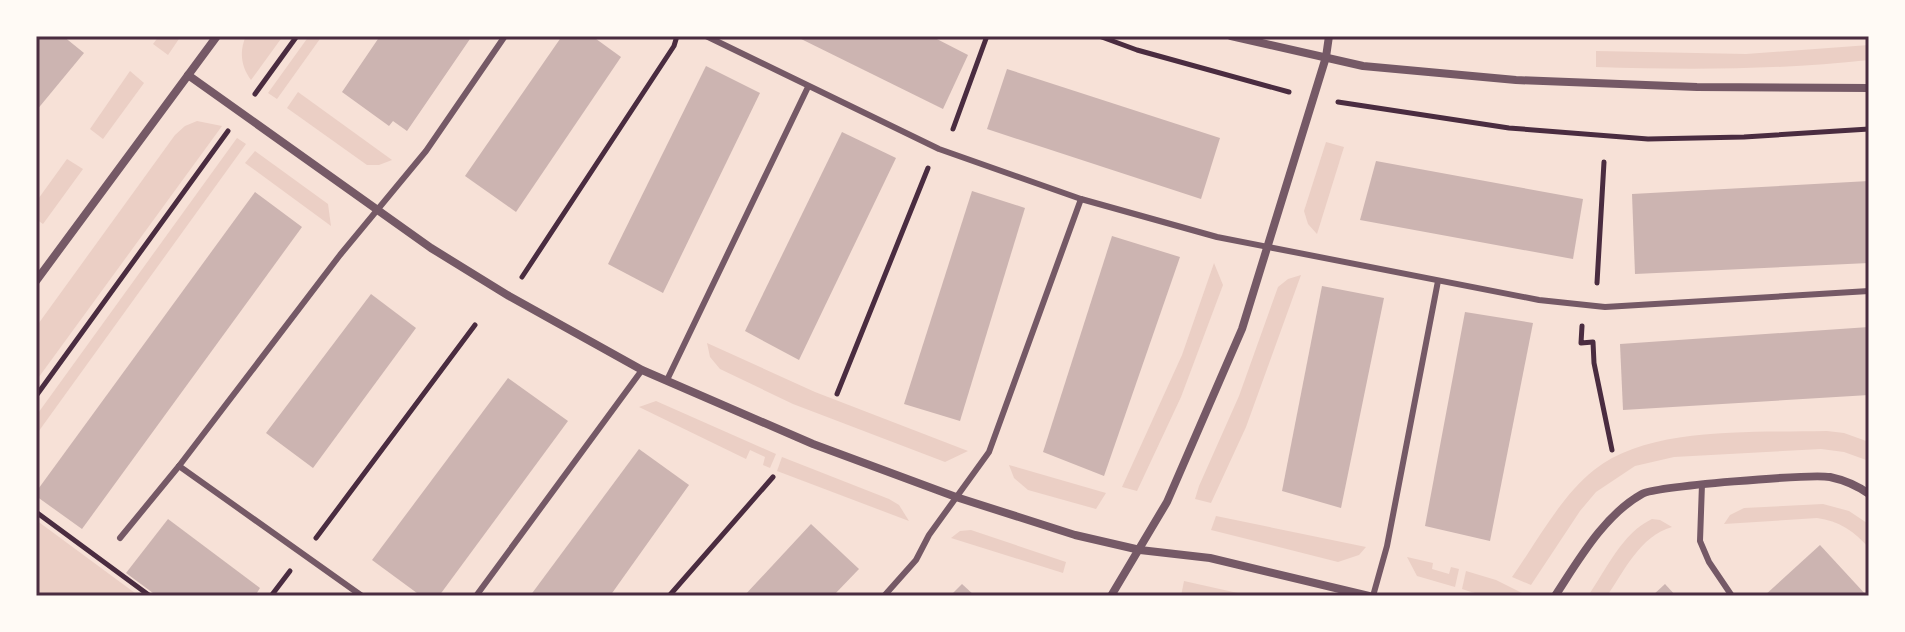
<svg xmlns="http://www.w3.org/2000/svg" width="1905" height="632" font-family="Overpass,sans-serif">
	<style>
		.green { fill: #ebcfc5 }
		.building { fill: #ccb4b1 }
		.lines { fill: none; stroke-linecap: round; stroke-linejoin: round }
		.path { stroke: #4a2c40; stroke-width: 5 }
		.service { stroke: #755966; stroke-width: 6 }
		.minor { stroke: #755966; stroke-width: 8 }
		.neatline { fill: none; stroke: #4a2c40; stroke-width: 3 }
	</style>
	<rect width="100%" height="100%" fill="#f7e1d7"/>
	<!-- green -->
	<g class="green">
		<path d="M159 36H181L168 55 153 44Z"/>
		<path d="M246 36H283L251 80C241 67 239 51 246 36Z"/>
		<path d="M309 36H322L277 99 268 93Z"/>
		<path d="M1869 45V60C1778 70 1687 70 1596 67V51L1746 54Z"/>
		<path d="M130 71 144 83 103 139 90 129Z"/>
		<path d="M298 92 392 160 379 165H367L287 108Z"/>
		<path d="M197 121 222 126 36 381V327L175 135 185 126Z"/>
		<path d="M237 138 246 144 36 435V416Z"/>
		<path d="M1326 142 1344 147 1317 234 1308 224 1304 211Z"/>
		<path d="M255 151 328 204 331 226 245 163Z"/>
		<path d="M67 159 83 169 43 224 36 219V202Z"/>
		<path d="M1214 263 1223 285 1181 397 1137 491 1122 487 1182 355Z"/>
		<path d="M1301 275 1246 427 1211 503 1195 499 1199 486 1239 396 1278 287 1288 279Z"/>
		<path d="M707 343 815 392 968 451 945 462 793 404 720 369 710 357Z"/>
		<path d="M656 401 776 454 770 468 763 465 765 457 750 450 746 459 639 407Z"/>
		<path d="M1827 431 1844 433 1869 442V461L1844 452 1821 449 1674 457 1635 466 1596 492 1580 511 1531 585 1512 577C1537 542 1560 497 1594 470 1650 425 1757 433 1827 431Z"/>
		<path d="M782 457 889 499 899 505 909 521 777 471Z"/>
		<path d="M1009 465 1106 493 1096 509 1028 490 1014 478Z"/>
		<path d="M1823 504 1849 511 1867 523 1869 548C1854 531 1839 521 1817 518L1724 524 1730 515 1744 508Z"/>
		<path d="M1216 516 1366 547 1359 555 1338 562 1211 530Z"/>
		<path d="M1652 519 1660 520 1672 527C1640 536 1625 570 1607 596H1588C1606 570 1622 533 1652 519Z"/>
		<path d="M36 520 139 596H36Z"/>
		<path d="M971 530 1066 562 1063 573 951 538 960 531Z"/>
		<path d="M1407 557 1433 563 1432 569 1449 574 1451 567 1459 569 1455 587 1417 576Z"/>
		<path d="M1466 571 1496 580 1522 593C1504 601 1480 595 1462 589Z"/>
		<path d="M1184 581 1251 596H1181Z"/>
	</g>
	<!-- building -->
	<g class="building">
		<path d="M36 36H63L84 53 36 111Z"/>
		<path d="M380 36H472L407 131 393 121 389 126 342 92Z"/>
		<path d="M562 36H592L621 57 516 212 465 176Z"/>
		<path d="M795 36H931L968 55 943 109Z"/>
		<path d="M706 66 760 93 663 293 608 264Z"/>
		<path d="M1007 69 1220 138 1201 199 987 129Z"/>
		<path d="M842 132 896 158 799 360 745 331Z"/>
		<path d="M1376 161 1583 199 1573 259 1360 220Z"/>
		<path d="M1869 181V263L1635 274 1632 194Z"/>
		<path d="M972 191 1025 208 960 421 904 404Z"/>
		<path d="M255 192 302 227 82 529 36 496V492Z"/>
		<path d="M1112 236 1180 257 1104 476 1043 452Z"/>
		<path d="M1322 286 1384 298 1341 508 1282 491Z"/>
		<path d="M371 294 416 328 313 468 266 433Z"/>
		<path d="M1465 312 1533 323 1490 541 1425 526Z"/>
		<path d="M1869 327V395L1623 410 1620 344Z"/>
		<path d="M508 378 568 421 439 596H421L372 560Z"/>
		<path d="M639 449 689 485 610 596H530Z"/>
		<path d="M168 519 260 588 255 596H157L126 573Z"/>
		<path d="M811 524 859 569 833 596H744Z"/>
		<path d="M1820 545 1867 596H1764Z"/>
		<path d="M962 584 975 596H950Z"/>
		<path d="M1665 584 1676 596H1652Z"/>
	</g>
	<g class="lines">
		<!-- path -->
		<g class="path">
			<path d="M1099 36 1137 50 1289 92"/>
			<path d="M255 94 297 36"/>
			<path d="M1338 102 1509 128 1648 139 1744 137 1869 129"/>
			<path d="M953 129 987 36"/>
			<path d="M522 277 674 46 677 36"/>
			<path d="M1597 283 1604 162"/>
			<path d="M1582 326 1581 343 1593 342 1594 363 1612 450"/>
			<path d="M837 394 928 168"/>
			<path d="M36 396 228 131"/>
			<path d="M36 512 150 596"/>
			<path d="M316 538 475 325"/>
			<path d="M271 596 290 571"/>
			<path d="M669 596 773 477"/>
		</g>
		<!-- service -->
		<g class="service">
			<path d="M706 36 939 149 1081 199 1217 237 1539 300 1605 307 1869 291"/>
			<path d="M667 380 808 87"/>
			<path d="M179 466 362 596"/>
			<path d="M1702 484 1700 541 1709 562 1732 596"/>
			<path d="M120 538 179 466 340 255 426 151 505 36"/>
			<path d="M476 596 642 370"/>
			<path d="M884 596 916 560 929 535 989 452 1081 199"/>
			<path d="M1373 596 1387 546 1438 281"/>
		</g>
		<!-- minor -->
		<g class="minor">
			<path d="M1231 36 1363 66 1516 80 1697 87 1869 88"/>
			<path d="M188 75 431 248 509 296 642 370 813 444 956 497 1075 535 1140 550 1210 558 1369 596"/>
			<path d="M36 281 217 36"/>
			<path d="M1111 596 1167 502 1242 329 1326 57 1329 36"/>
			<path d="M1555 596C1578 561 1604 515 1642 494 1656 486 1811 474 1830 477 1844 480 1858 486 1869 494"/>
		</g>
	</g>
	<!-- border -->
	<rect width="1905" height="632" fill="none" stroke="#fffaf5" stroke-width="76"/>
	<rect x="38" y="38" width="1829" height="556" class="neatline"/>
</svg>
